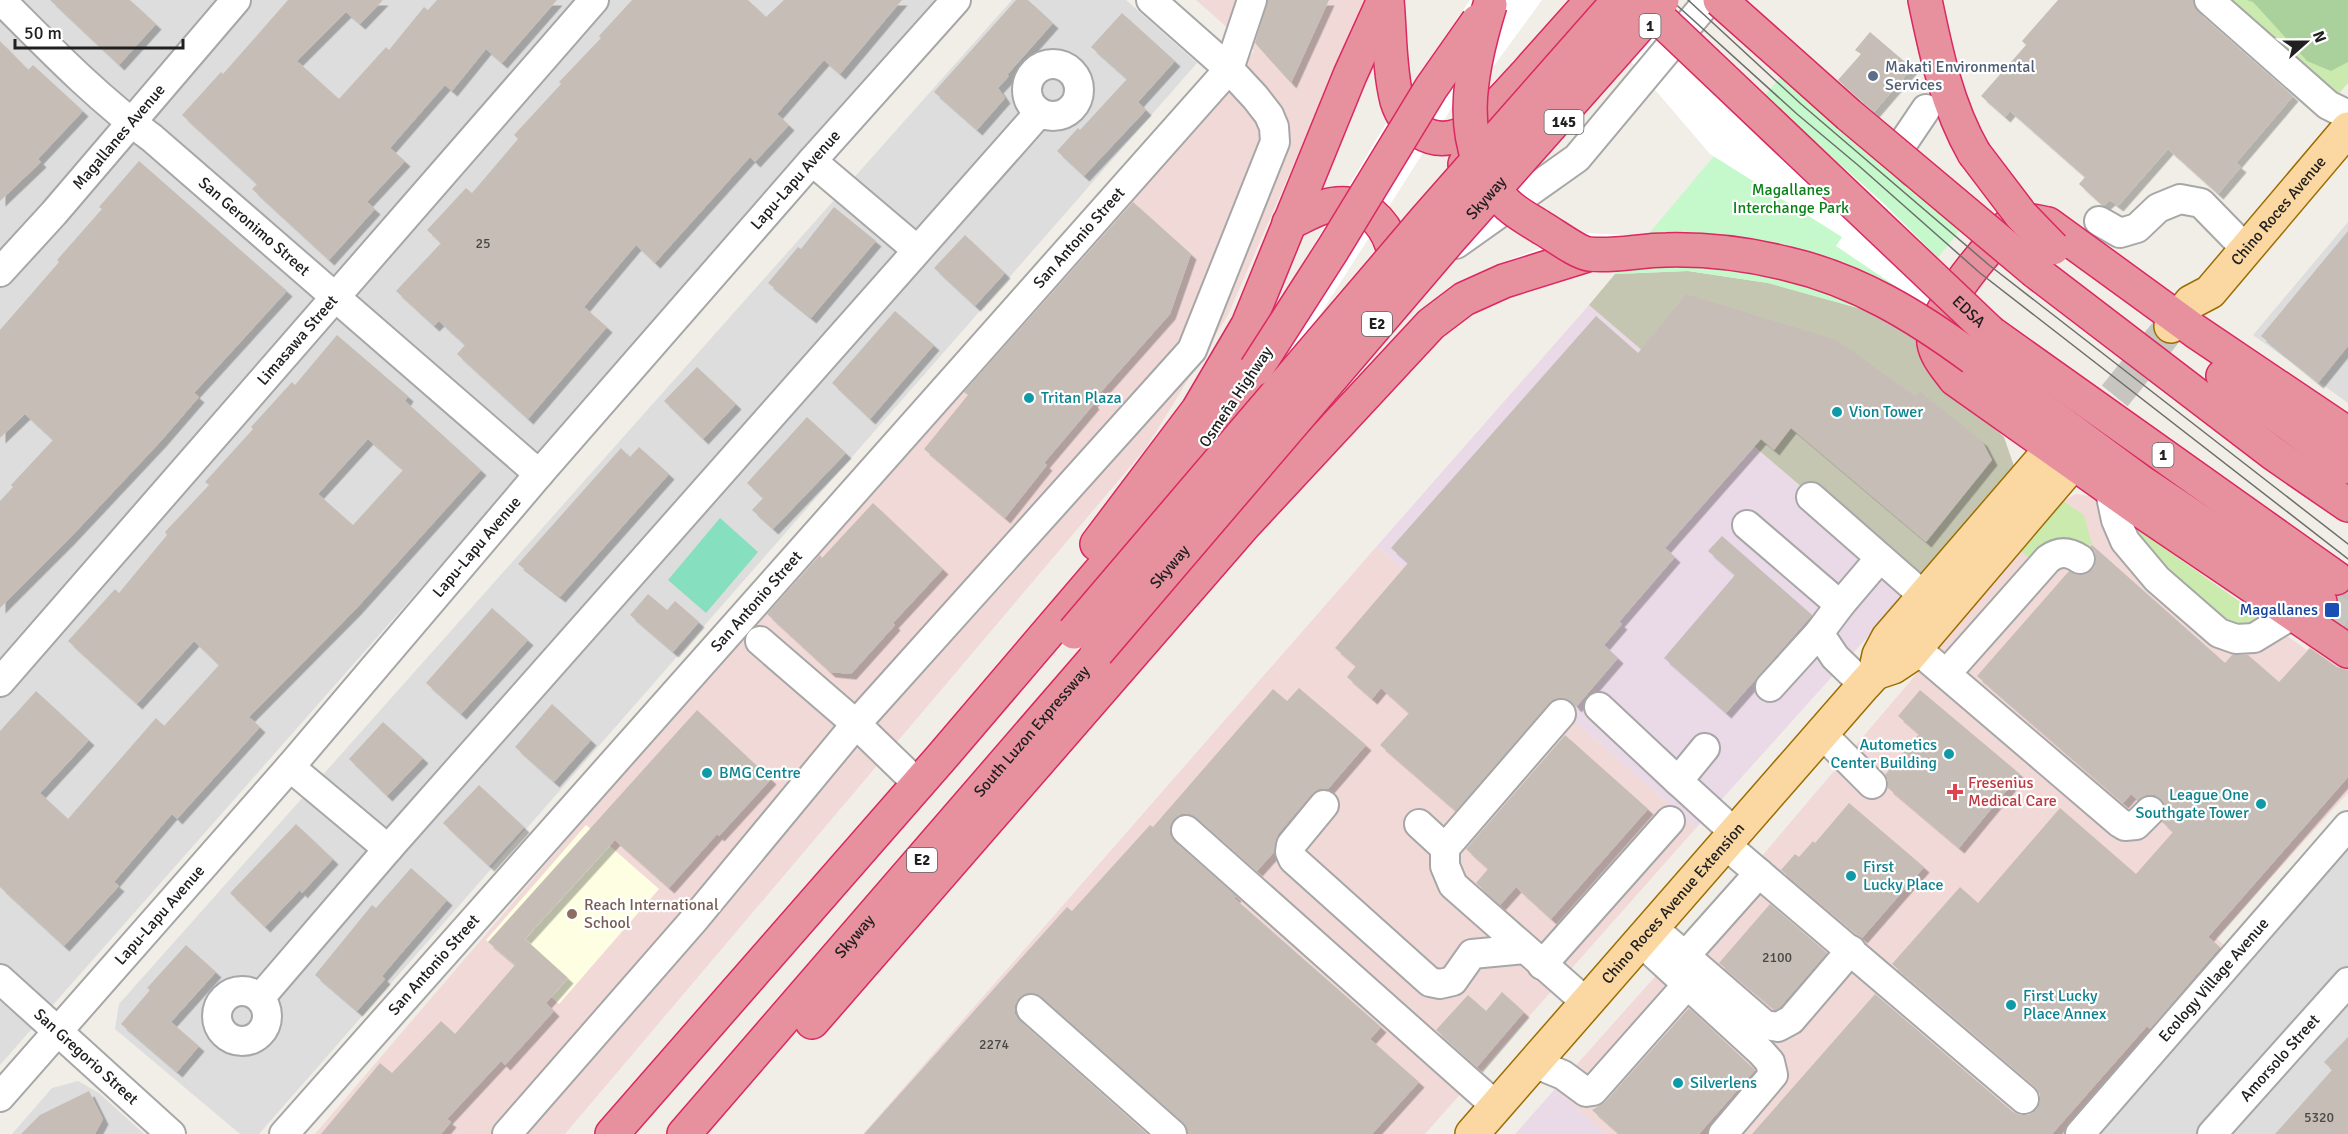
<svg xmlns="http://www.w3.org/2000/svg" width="2348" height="1134" font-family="Signika,sans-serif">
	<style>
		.residential { fill: #dedddd }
		.commercial { fill: #f1d9d7 }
		.industrial { fill: #ead9e6 }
		.education { fill: #feffe2 }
		.construction { fill: #c5c6b2 }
		.grass { fill: #caeaae }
		.forest { fill: #aad09c }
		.park { fill: #c5f9cb }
		.pitch { fill: #86dfbf }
		.pier { fill: #fff }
		.building { fill: #c6beb6; fill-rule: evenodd; filter: url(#shadow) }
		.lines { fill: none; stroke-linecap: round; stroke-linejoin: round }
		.major-tunnel { stroke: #c7c5bf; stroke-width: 33; stroke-dasharray: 33 16; stroke-linecap: butt }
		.highway-tunnel { stroke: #c7c5bf; stroke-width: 33; stroke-dasharray: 33 16; stroke-linecap: butt }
		.minor-casing { stroke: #a7a7a7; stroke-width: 32 }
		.major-casing { stroke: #9c6d01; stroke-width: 36 }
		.highway-casing { stroke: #db2860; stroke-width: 36 }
		.minor { stroke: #fff; stroke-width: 28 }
		.major { stroke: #fbd7a1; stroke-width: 33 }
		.highway { stroke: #e7909e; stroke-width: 33 }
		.tram { stroke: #6e6e6e; stroke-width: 1.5 }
		.highway-bridge-casing { stroke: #db2860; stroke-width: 36; stroke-linecap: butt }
		.highway-bridge { stroke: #e7909e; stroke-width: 33 }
		.service-dot { fill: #5c6f8a; stroke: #fff; stroke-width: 2 }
		.culture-dot { fill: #0f9aa8; stroke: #fff; stroke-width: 2 }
		.transit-dot { fill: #1a4fb4; stroke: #fff; stroke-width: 2 }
		.health-dot { fill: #e0444e; stroke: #fff; stroke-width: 2 }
		.education-dot { fill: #8d6e63; stroke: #fff; stroke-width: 2 }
		.labels { text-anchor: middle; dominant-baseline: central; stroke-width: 4.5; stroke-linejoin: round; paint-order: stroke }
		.number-label { font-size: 14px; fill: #4a4846 }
		.shield { fill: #fff; stroke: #636363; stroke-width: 1.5 }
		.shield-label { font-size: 15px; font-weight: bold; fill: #202020 }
		.service-label { font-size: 16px; fill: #4e5e75; stroke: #fff; text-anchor: start }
		.street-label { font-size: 16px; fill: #202020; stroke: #fff }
		.park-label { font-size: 16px; fill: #0c8119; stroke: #fff }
		.culture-label { font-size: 16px; fill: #0d838f; stroke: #fff; text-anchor: start }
		.transit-label { font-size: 16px; fill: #164399; stroke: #fff; text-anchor: end }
		.health-label { font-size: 16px; fill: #be3a42; stroke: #fff; text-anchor: start }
		.education-label { font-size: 16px; fill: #785e54; stroke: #fff; text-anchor: start }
	</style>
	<defs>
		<filter id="shadow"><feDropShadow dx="5.5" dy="5.5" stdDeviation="0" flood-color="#0004"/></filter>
	</defs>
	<rect width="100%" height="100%" fill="#f1eee7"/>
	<!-- residential -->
	<g class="residential">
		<path d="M0 0H939L0 1065Z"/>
		<path d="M1012 0H1126L1197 63 259 1134H240L115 1029 119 1004Z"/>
		<path d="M2348 222V403L2253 335Z"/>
		<path d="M2348 819V1134H2061L2229 949Z"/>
		<path d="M78 1081 99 1093 144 1134H12L52 1088Z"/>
	</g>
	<!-- commercial -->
	<g class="commercial">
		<path d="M1196 0H1365L1228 315 1146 448 565 1134H315L763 610 1014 328 1254 51Z"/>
		<path d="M2076 494 2090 496 2307 650 2311 645 2348 669V793L2216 938 2229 949 2061 1134H1606L1555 1089 1756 863 2063 501Z"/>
		<path d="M1377 546 1696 828 1425 1134H863Z"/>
	</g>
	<!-- industrial -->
	<g class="industrial">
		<path d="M1589 305 1915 584 1696 828 1377 546Z"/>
		<path d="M1555 1089 1606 1134H1515Z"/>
	</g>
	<!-- education -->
	<path class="education" d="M586 825 659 889 559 1004 486 940Z"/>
	<!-- construction -->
	<path class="construction" d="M1688 271 1768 283 1890 317 1922 335 1945 384 2004 437 2015 469 1915 584 1589 305 1615 274Z"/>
	<!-- grass -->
	<g class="grass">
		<path d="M2221 0H2348V83L2334 99Z"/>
		<path d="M2063 501 2084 515 2092 545 2085 553 2035 563 2021 551Z"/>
		<path d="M2137 529 2260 616C2247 625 2237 627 2224 619L2154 557 2146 548Z"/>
	</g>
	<!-- forest -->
	<path class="forest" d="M2247 0H2348V62L2331 71 2307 61 2253 2Z"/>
	<!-- park -->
	<path class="park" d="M1782 75 1961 229 1890 317 1768 283 1688 271 1615 274Z"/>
	<!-- pitch -->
	<path class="pitch" d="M720 518 758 552 706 613 668 580Z"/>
	<!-- pier -->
	<path class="pier" d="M1470 0H1542L1485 78 1481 126 1486 149 1501 179 1546 215 1585 233 1624 235 1709 236 1751 240 1792 249 1860 272 1913 298 1836 246 1842 237 1710 154 1604 30 1572 0H1659L1683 24 1881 201 2000 320 1963 370 1879 314 1849 300 1785 278 1746 270 1667 265 1588 273 1546 283 1510 295 1473 311 1440 337 1255 533 1235 514 1420 313 1457 285 1501 263 1549 245 1506 223 1485 202 1467 169 1458 128V98L1298 349 1257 421 1193 502 1159 472 1222 391 1262 332 1382 130Z"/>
	<!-- building -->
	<g class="building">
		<path d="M50 0H130L156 24 119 65Z"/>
		<path d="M288 0H383L360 24 346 12 297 61 339 99 386 47 389 50 424 7 428 10 437 0H557L502 63 486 49 452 91 445 85 390 148 405 161 367 202 375 209 329 260 252 189 257 184 182 115 221 72 223 74Z"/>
		<path d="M632 0H748L766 17 784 0H902L840 74 824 60 777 114 789 125 755 162 750 157 655 263 636 245 584 307 607 327 528 419 457 354 465 345 439 321 434 326 396 291 441 243 427 230 466 188 472 193 518 139 514 135 561 84 559 82 601 38 599 36Z"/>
		<path d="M1016 0H1028L1053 23 1007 75 1009 76 998 88 1005 98 977 130 934 92Z"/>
		<path d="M1268 0H1329L1291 83 1255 43Z"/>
		<path d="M2058 0H2193L2198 12 2293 96 2236 163 2241 167 2218 194 2168 149 2118 206 2110 200 2103 206 2079 184 2085 177 2010 111 2005 117 1981 96 2026 45 2022 41Z"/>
		<path d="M1122 13 1175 61 1138 102 1146 110 1084 176 1057 151 1078 128 1080 130 1127 79 1091 47Z"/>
		<path d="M1870 32 1912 68 1874 112 1838 80 1861 54 1855 50Z"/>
		<path d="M0 41 28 70 33 65 83 111 38 159 41 162 0 201Z"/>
		<path d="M139 161 287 291 194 393 199 397 161 441 69 539 0 608V501L13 487 11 485 53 440 25 414 0 438V330L59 262 57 260 102 209 99 207Z"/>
		<path d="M1133 202 1191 254 1170 314 1092 402 1094 404 1044 463 1047 465 1005 518 924 449 968 395 964 392Z"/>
		<path d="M834 207 876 241 811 318 768 283 798 247 801 249Z"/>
		<path d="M2348 231V346L2318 383 2261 336Z"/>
		<path d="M965 235 1005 273 975 306 934 268Z"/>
		<path d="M1686 294 1837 340 1915 396 1921 392 1982 441 1992 460 1926 542 1791 428 1774 450 1761 439 1665 548 1675 557 1619 622 1622 624 1604 645 1618 658 1576 707 1571 701 1564 698 1555 699 1549 703 1456 811 1380 745 1409 713 1381 688 1372 699 1347 677 1356 666 1335 648 1408 563 1391 548 1596 316 1638 353Z"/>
		<path d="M895 311 934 345 870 419 832 383Z"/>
		<path d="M337 335 408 396 405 401 481 470 356 609 249 717 260 727 177 819 172 814 114 882 119 886 64 946 0 887V731L36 691 89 740 40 793 68 819 156 718 164 726 219 665 194 641 137 704 68 641 115 589 119 593 167 535 165 532 209 485 205 482 253 429 251 427 292 382 295 385ZM368 439 403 470 353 525 318 494Z"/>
		<path d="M697 367 736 404 703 439 664 401Z"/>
		<path d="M807 417 846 453 773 529 752 510 763 498 747 483Z"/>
		<path d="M639 447 669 474 560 597 518 564 621 448 630 457Z"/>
		<path d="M873 503 943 569 893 623 895 625 851 674 830 672 767 614 820 555 822 558Z"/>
		<path d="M1722 536 1812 615 1726 713 1664 658 1735 575 1708 551Z"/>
		<path d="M2092 545 2225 663 2232 655H2248L2279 682 2310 648 2337 667 2348 670V777L2208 937 2220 947 2150 1029 2147 1026 2052 1134H1752L1875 994 2013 1112 2020 1115H2029L2037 1109 2040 1101V1094L2035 1086 1892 964 1960 887 1978 903 2060 808 2136 874 2173 832 2162 822 2166 815V807L2161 799 2155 795H2146L2138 800 2131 794 2123 803 1977 676 2069 571 2080 575 2087 574 2094 568 2096 559 2095 552 2090 547Z"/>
		<path d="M2348 592V628L2331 617 2336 612 2339 604 2337 596Z"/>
		<path d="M648 594 667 610 675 601 699 622 673 652 630 615Z"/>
		<path d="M492 608 528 640 461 714 426 683Z"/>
		<path d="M1299 688 1366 745 1328 789H1319L1311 795 1278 834 1274 852 1257 871 1197 818 1190 814H1181L1174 819 1170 826V835L1175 842 1236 896 1234 898 1381 1027 1370 1039 1419 1082 1372 1134H1188L1183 1122 1042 997 1034 993 1025 994 1018 999 1015 1005V1014L1020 1021 1147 1134H864L1067 907 1072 911 1150 825 1153 827 1273 689 1287 701Z"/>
		<path d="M1920 690 2020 774 1959 848 1888 788V780L1885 775 1919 734 1898 716Z"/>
		<path d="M552 704 591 740 554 782 515 747Z"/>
		<path d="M697 710 771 779 719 836 717 834 669 888 615 840 525 939 568 978 546 1003 554 1011 505 1065 501 1061 447 1119 451 1122 441 1134H321L380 1063 392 1073 441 1021 455 1034 515 965 488 942Z"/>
		<path d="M383 722 423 758 387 796 349 759Z"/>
		<path d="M1565 735 1648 809 1551 919 1516 887 1500 905 1476 883 1488 869 1466 849Z"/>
		<path d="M479 785 524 827 489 866 443 823Z"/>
		<path d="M1849 803 1924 867 1862 938 1781 870 1795 854 1799 857 1813 841 1815 843Z"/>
		<path d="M296 824 333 859 302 893 300 890 265 927 230 893Z"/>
		<path d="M411 868 447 900 382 976 385 979 357 1011 315 975 372 905 376 908Z"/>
		<path d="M1770 904 1827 953 1780 1007 1775 1010 1719 963Z"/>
		<path d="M186 945 216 972 171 1022 199 1046 177 1072 121 1024 150 990 147 988Z"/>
		<path d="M1502 992 1524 1012 1477 1067 1436 1030 1468 995 1486 1011Z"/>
		<path d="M1689 1008 1755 1070 1699 1134H1619L1592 1110 1605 1102Z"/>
		<path d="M2348 1037V1134H2275L2332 1070 2324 1062Z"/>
		<path d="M89 1091 103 1119 95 1134H21L40 1115Z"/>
	</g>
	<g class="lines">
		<!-- major-tunnel -->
		<path class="major-tunnel" d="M2084 434 2171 326"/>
		<!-- highway-tunnel -->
		<path class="highway-tunnel" d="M2320 602 2348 621"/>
		<defs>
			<g id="minor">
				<path id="s1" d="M1 0C49 48 97 98 152 138L539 474"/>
				<path d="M2209 0 2328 105 2348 115"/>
				<circle cx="1053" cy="90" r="26"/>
				<path d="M812 161 917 250"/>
				<path d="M1913 172 1907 166 1899 149 1926 109"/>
				<path d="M2099 221 2120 233 2137 228 2158 208 2180 199 2201 203 2245 248"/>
				<path d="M1456 244 1577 158 1709 0"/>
				<path id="s2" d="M0 272 54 213 236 0"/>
				<path d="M2109 487 2116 520 2125 541 2157 579 2219 633 2236 639 2254 638 2292 615"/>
				<path d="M1811 497 1925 597"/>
				<path d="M1747 525 1840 605 1819 633 1835 657 1864 685"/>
				<path d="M1840 605 1880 558"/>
				<path d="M1899 634 2120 823 2125 826 2136 825 2150 811"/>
				<path d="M760 641 856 724 918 784"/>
				<path d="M1946 674 2048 559C2059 551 2068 551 2080 559"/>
				<path id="s3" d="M0 682 594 0"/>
				<path d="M1770 687 1819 633"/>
				<path d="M1599 707 1678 781"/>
				<path d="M1561 714 1445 848V866L1453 885 1587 1003"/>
				<path d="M1822 734 1872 784"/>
				<path d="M1705 748 1678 781 1735 833"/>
				<path d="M290 767 388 849"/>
				<path d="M1324 805 1291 845 1290 852 1293 859 1430 982 1440 984 1453 981 1472 954 1525 949"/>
				<path d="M1419 824 1445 848"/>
				<path d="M1186 830 1496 1106"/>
				<path d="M1726 845 2024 1099"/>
				<path d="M1653 928 1765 1025 1778 1027 1791 1020 1851 950"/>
				<path d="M1641 942 1761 1052 1770 1062 1773 1075 1723 1134"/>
				<path d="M1685 956 1759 873"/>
				<path d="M1542 965 1670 821"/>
				<path id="s4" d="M0 979 171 1134"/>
				<circle cx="242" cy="1016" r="25"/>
				<path d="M260 998 388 849 1039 113"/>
				<path d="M1031 1009 1172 1134"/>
				<path d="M1534 1063 1563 1075 1586 1092 1593 1091 1686 986"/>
				<path id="s5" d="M0 1097 290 767 539 474 812 161 956 0"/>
				<path id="s6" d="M284 1134 1229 69 1252 0"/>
				<path d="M507 1134 693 921 856 724 1192 350 1275 142 1274 127 1269 115 1255 97 1229 69 1151 0"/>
				<path id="s7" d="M2080 1134 2348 826"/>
				<path id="s8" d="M2212 1134 2348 982"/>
			</g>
			<g id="major">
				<path id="s9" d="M2171 326 2191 302 2210 292 2348 129"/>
				<path d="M1875 673 1893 667 1908 657 2074 462"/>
				<path id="s10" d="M1472 1134 1864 685 1875 673 1879 655 1888 638 2052 448"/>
			</g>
			<g id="highway">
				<path d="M1387 0C1390 33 1389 69 1397 101 1405 127 1430 145 1457 136 1480 128 1511 90 1528 72 1549 48 1571 24 1592 0"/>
				<path d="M1925 0C1936 53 1947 106 1974 153"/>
				<path d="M1465 164 1499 103"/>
				<path d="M1289 223C1304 216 1321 205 1337 204 1364 201 1384 221 1392 245 1395 256 1393 271 1394 283"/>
				<path d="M2036 272 2274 454 2348 505"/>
				<path d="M1991 333 2336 578"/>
				<path d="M1973 358 2141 482 2320 602"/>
				<path d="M2223 376 2348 467"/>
				<path d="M2348 434 2195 331 2048 224C2037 222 2022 217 2012 223 2007 226 2003 233 1999 237 1981 256 1930 316 1934 343 1936 356 1947 368 1955 379L2140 510 2348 651"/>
				<path d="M1097 544 1198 410 1248 325 1350 75 1384 0"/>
				<path d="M812 1022 1245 524 1431 324 1464 299 1504 281 1587 255"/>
				<path d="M612 1134 940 759 1174 485 1209 441 1256 369"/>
				<path id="s11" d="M684 1134 1117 633"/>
			</g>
		</defs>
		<!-- minor casing -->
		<use href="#minor" class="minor-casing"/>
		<!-- major casing -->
		<use href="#major" class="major-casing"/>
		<!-- highway casing -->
		<use href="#highway" class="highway-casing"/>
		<!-- minor -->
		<use href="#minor" class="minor"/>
		<!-- major -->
		<use href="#major" class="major"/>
		<!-- highway -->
		<use href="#highway" class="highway"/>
		<!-- tram -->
		<g class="tram">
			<path d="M1671 0 1797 114 1859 166 1980 273 2348 559"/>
			<path d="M1688 0 1801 104 1989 265 2348 544"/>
		</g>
		<defs>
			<g id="highway-bridge">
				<path id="s12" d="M1640 0 1991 333"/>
				<path d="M1720 0 1849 115 2036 272"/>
				<path d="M1490 5C1470 70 1452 147 1505 202 1515 213 1530 220 1542 228 1553 234 1578 253 1589 254 1614 257 1641 250 1666 250 1707 249 1748 254 1788 264 1857 280 1916 316 1973 358"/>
				<path d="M1974 153 2021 215 2053 248"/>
				<path d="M1256 369 1333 249 1431 88 1478 21"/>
				<path d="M1074 632 1426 219 1619 0"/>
				<path id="s13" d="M1097 652 1450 239 1662 0"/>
			</g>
		</defs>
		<!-- highway-bridge casing -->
		<use href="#highway-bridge" class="highway-bridge-casing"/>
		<!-- highway-bridge -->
		<use href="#highway-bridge" class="highway-bridge"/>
	</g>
	<!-- markers -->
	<circle class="service-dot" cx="1873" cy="76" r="6"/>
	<g class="culture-dot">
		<circle cx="1029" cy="398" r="6"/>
		<circle cx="1837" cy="412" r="6"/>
		<circle cx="1949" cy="754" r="6"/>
		<circle cx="707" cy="773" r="6"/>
		<circle cx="2261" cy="804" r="6"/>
		<circle cx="1851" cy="876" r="6"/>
		<circle cx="2011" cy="1005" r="6"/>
		<circle cx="1678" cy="1083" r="6"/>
	</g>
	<rect class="transit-dot" x="2324" y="602" width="16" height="16" rx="3"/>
	<path class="health-dot" d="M1952 783h6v6h6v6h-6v6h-6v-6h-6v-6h6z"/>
	<circle class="education-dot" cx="572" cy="914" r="6"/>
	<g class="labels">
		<!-- number labels -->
		<g class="number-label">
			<text x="483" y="243">25</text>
			<text x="1777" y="957">2100</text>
			<text x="994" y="1044">2274</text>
			<text x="2319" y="1117">5320</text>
		</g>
		<!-- shield labels -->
		<g class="shield">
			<rect x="1639.5" y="14" width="21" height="24" rx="4.5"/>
			<rect x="1544.5" y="110" width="39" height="24" rx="4.5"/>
			<rect x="1362" y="312" width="30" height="24" rx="4.5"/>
			<rect x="2152.5" y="443" width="21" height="24" rx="4.5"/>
			<rect x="907" y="848" width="30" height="24" rx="4.5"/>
		</g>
		<g class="shield-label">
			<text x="1650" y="26">1</text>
			<text x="1564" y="122">145</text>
			<text x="1377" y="324">E2</text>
			<text x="2163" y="455">1</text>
			<text x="922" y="860">E2</text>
		</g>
		<!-- service labels -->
		<g class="service-label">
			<text x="1885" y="67">Makati Environmental<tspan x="1885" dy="18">Services</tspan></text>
		</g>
		<!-- street labels -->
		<g class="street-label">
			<text stroke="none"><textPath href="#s2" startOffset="180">Magallanes Avenue</textPath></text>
			<text stroke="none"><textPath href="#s5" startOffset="1214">Lapu-Lapu Avenue</textPath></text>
			<text stroke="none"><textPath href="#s13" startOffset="598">Skyway</textPath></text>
			<text stroke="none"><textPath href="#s9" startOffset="159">Chino Roces Avenue</textPath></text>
			<text stroke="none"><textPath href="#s1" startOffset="340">San Geronimo Street</textPath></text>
			<text stroke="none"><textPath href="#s6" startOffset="1198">San Antonio Street</textPath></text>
			<text stroke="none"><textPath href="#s12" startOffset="453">EDSA</textPath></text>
			<text stroke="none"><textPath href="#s3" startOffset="453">Limasawa Street</textPath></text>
			<text transform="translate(1236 397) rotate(-56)">Osmeña Highway</text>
			<text stroke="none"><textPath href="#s5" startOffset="728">Lapu-Lapu Avenue</textPath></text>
			<text stroke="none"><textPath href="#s13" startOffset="112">Skyway</textPath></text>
			<text stroke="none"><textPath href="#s6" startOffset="712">San Antonio Street</textPath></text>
			<text stroke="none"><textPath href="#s11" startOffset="532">South Luzon Expressway</textPath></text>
			<text stroke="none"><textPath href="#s10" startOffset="306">Chino Roces Avenue Extension</textPath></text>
			<text stroke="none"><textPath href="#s5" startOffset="242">Lapu-Lapu Avenue</textPath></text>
			<text stroke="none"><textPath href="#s11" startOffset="261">Skyway</textPath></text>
			<text stroke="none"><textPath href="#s6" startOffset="226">San Antonio Street</textPath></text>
			<text stroke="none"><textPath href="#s7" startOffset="204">Ecology Village Avenue</textPath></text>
			<text stroke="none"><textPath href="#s4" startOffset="116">San Gregorio Street</textPath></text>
			<text stroke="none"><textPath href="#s8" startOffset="102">Amorsolo Street</textPath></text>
		</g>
		<!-- park labels -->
		<g class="park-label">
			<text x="1791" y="190">Magallanes<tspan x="1791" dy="18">Interchange Park</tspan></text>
		</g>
		<!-- culture labels -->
		<g class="culture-label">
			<text x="1041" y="398">Tritan Plaza</text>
			<text x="1849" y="412">Vion Tower</text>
			<text x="1937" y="745" text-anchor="end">Autometics<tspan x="1937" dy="18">Center Building</tspan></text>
			<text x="719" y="773">BMG Centre</text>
			<text x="2249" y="795" text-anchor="end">League One<tspan x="2249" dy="18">Southgate Tower</tspan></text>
			<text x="1863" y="867">First<tspan x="1863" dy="18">Lucky Place</tspan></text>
			<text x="2023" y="996">First Lucky<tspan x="2023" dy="18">Place Annex</tspan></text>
			<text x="1690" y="1083">Silverlens</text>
		</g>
		<!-- transit labels -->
		<g class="transit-label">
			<text x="2318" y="610">Magallanes</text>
		</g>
		<!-- health labels -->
		<g class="health-label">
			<text x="1968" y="783">Fresenius<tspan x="1968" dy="18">Medical Care</tspan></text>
		</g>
		<!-- education labels -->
		<g class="education-label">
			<text x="584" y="905">Reach International<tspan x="584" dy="18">School</tspan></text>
		</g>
	</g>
	<!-- north arrow -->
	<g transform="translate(2306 42) rotate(69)" stroke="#ffffff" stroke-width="4.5" paint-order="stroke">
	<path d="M0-4.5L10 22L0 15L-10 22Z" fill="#202020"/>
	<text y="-9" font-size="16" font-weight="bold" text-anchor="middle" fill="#202020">N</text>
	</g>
	<!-- scale -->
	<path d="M15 39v9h168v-9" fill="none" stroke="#202020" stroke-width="3"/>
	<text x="24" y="39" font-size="18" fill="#202020" stroke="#ffffff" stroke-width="4.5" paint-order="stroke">50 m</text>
</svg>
